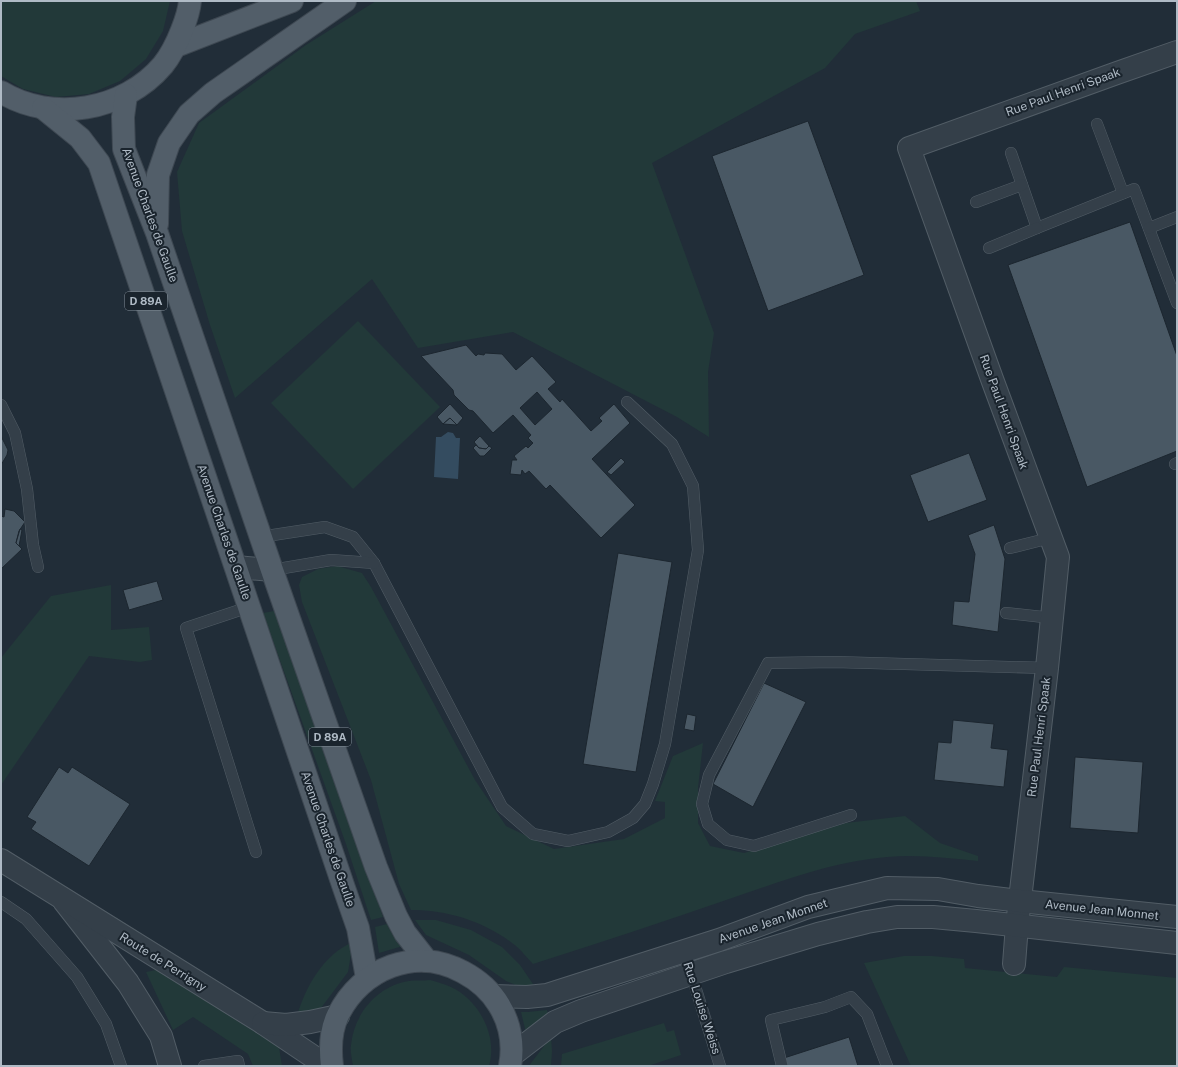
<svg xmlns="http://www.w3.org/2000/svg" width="1178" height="1067" font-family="'Public Sans',sans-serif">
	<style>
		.green { fill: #223939 }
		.water { fill: #344c60 }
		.building { fill: #495864; stroke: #1c262f; fill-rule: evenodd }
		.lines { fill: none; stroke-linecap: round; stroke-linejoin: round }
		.service-casing { stroke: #525d66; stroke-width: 12 }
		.minor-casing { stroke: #525d66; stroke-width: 24 }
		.tertiary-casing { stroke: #525d66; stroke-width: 24 }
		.primary-casing { stroke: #3e4852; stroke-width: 24 }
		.service { stroke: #343f49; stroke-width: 11 }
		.minor { stroke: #343f49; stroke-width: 22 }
		.tertiary { stroke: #343f49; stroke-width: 22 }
		.primary { stroke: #525e69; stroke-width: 22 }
		.labels { text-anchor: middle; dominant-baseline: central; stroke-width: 4; stroke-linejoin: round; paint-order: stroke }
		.shield { fill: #1a242d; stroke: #828d97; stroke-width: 1 }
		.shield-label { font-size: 11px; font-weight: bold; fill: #afbac5 }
		.street-label { font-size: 12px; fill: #afbac5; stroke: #1a242d }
	</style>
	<rect width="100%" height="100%" fill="#212d38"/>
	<!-- green -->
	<g class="green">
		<path d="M1 1H170L163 31 146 59 120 81 89 94 56 97 23 89 1 76Z"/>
		<path d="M376 1H916L920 11 855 34 825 68 652 163 714 333 708 372 709 437 677 417 513 332 418 348 372 279 235 398 210 325 182 231 177 172 199 123 306 45Z"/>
		<path d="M358 321 440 407 353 489 271 403Z"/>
		<path d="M337 566 362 573 371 587 475 780 506 826 554 849 624 839 665 818V802L655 801 673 756 703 743 698 788V823L710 846 744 853 846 823 905 816 940 843 978 856V861C948 858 917 854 887 857 834 861 782 881 732 898 666 921 599 943 533 964 527 958 522 951 516 946 486 922 449 910 411 910L399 884 371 780 302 602 299 585 302 577 318 569Z"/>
		<path d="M111 585V630L149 627 152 660 140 662 89 656 1 785V658L51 596Z"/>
		<path d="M274 611 329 760 383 917 371 920 346 844 263 613Z"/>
		<path d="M415 920H436L471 930 502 947 520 965 535 987 518 986 506 981 469 955 426 935Z"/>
		<path d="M387 924 395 939 403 946 379 953 375 927Z"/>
		<path d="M353 942 348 972 321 1008 311 1014 297 1016C305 987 324 954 353 942Z"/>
		<path d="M904 956H932L964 959 965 968 1057 977 1064 967 1177 978V1066H911L864 963Z"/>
		<path d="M156 970 279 1047 282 1066H253L248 1054 193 1017 173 1030 146 972Z"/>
		<path d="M430 980C437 982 445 984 451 987 479 1000 498 1036 489 1066H353C352 1059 350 1051 351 1045 354 1014 377 986 409 981 415 980 423 981 430 980Z"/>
		<path d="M547 1010 548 1016 526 1033 521 1012H528Z"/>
		<path d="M664 1023 667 1032 674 1030 681 1055 648 1066H561L562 1054Z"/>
		<path d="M551 1037 552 1051 551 1066H529L531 1063Z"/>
	</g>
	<!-- water -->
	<path class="water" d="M448 432 453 433 456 438H460L458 479 434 477 436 437H441Z"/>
	<!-- building -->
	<g class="building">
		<path d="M808 121 864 275 768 311 712 156Z"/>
		<path d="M1130 222 1177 356V451L1087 487 1008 265Z"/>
		<path d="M466 345 476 356 478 354 484 355 485 353 502 354 516 370 532 356 556 382 548 389 560 402 562 399 591 431 602 421 599 418 614 404 630 423 592 459 635 505 601 538 550 485 546 489 529 471 525 474 522 470 521 475 510 474 512 460H517L514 456 526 446 528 448 533 443 528 438 531 435 513 415 493 433 473 411 469 410 454 395 453 390 421 356ZM537 392 552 409 535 425 520 408Z"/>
		<path d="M450 404 463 418 457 425 450 418 443 424 437 417Z"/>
		<path d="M450 418 457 425 443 424Z"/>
		<path d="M1 436 8 450 7 455 1 465Z"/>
		<path d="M480 436 489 446 486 449 479 448 474 442Z"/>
		<path d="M476 445 479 448 486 449 489 446 492 448 484 456H480L473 448Z"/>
		<path d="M969 453 987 500 928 522 910 475Z"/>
		<path d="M621 458 625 462 611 475 607 472Z"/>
		<path d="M5 509 14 511 25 522 19 531 16 543 22 549 1 569V516L4 517Z"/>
		<path d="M994 525 1005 559 998 632 952 625 954 601 969 602 975 554 968 535Z"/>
		<path d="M20 529 22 530 19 546 16 543Z"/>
		<path d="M618 553 672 562 636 772 583 764Z"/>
		<path d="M157 581 163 600 129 610 123 590Z"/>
		<path d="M764 683 806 702 753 807 713 784Z"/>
		<path d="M687 714 696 716 694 731 684 729Z"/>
		<path d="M953 720 994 724 991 748 1008 750 1004 787 934 780 938 742 951 743Z"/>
		<path d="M1075 757 1143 762 1138 833 1070 828Z"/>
		<path d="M59 767 68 773 72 767 130 804 89 866 31 829 36 822 27 817Z"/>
		<path d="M849 1037 858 1066H787L784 1058Z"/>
	</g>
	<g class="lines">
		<defs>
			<g id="service">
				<path d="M1097 124 1123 193"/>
				<path d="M1011 153 1037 228 1134 189 1177 303"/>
				<path d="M976 202 1022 185"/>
				<path d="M1149 228 1177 217"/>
				<path d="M989 248 1037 228"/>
				<path d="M1 405 15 433 27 489 33 545 38 567"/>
				<path d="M1175 464 1177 463"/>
				<path d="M260 537 325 527 353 537 374 563 502 807 533 834 568 841 608 832 633 818 645 804 653 784 665 744 698 550 693 486 672 444 627 402"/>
				<path d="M1010 548 1050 538"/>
				<path d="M272 570 331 560 374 563"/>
				<path d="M249 607 186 628 256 852"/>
				<path d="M1006 613 1052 618"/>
				<path d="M851 815 754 846 727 840 708 824 702 804 709 775 768 663 835 662 1047 668"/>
				<path d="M1 902 26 919 77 977 106 1024 121 1066"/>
				<path d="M684 951 720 1066"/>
				<path d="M204 1066 238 1061 239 1066"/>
				<path d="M782 1066 771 1020 825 1007 851 997 867 1014 887 1066"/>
			</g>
			<g id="minor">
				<path d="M236 567 272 570"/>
				<path d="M64 901 128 983 161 1036 170 1066"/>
				<path d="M1014 964 1017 925 1047 668 1058 557 992 379 909 148 1117 73 1177 52"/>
			</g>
			<g id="tertiary">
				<path d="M1 860 263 1023 327 1066"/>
				<path d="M494 996 527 997 547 995 719 940 808 907 887 888 938 889 978 896 1020 901 1177 917"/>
				<path d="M263 1023 286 1025 310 1022 338 1016"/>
				<path d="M512 1055 555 1022 581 1011 726 962 818 934 867 922 897 917H933L976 921 1177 943"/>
			</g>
			<g id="primary">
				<path d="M176 46 292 1"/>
				<path d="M1 92C52 123 124 111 163 65 171 55 177 43 182 30 186 20 189 12 190 1"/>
				<path d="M126 95 123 117 124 149 157 233 272 570 376 867 396 916 405 933 427 961"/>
				<path d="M43 108 80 138 99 163 344 888 358 928 367 978"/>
				<path d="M157 224 158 175 169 143 189 114 213 93 345 1"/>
				<path d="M332 1066C330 1049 330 1031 338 1015 361 968 416 946 463 972 478 980 490 990 499 1005 510 1023 514 1045 510 1066"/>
			</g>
		</defs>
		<!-- service casing -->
		<use href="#service" class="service-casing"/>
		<!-- minor casing -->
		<use href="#minor" class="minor-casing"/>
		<!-- tertiary casing -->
		<use href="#tertiary" class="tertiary-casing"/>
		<!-- primary casing -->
		<use href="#primary" class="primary-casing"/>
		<!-- service -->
		<use href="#service" class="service"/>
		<!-- minor -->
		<use href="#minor" class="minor"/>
		<!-- tertiary -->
		<use href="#tertiary" class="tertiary"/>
		<!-- primary -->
		<use href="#primary" class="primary"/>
	</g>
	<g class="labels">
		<!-- shield labels -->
		<g class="shield">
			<rect x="125" y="292" width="42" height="18" rx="3"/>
			<rect x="309" y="728" width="42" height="18" rx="3"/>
		</g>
		<g class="shield-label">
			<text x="146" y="301">D 89A</text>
			<text x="330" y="737">D 89A</text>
		</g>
		<!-- street labels -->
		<g class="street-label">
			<text transform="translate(1063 92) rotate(-20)">Rue Paul Henri Spaak</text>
			<text transform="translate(150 215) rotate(70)">Avenue Charles de Gaulle</text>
			<text transform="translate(1004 412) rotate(70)">Rue Paul Henri Spaak</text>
			<text transform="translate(224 532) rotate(71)">Avenue Charles de Gaulle</text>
			<text transform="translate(1039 737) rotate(-83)">Rue Paul Henri Spaak</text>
			<text transform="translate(328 839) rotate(71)">Avenue Charles de Gaulle</text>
			<text transform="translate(1102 910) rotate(6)">Avenue Jean Monnet</text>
			<text transform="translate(773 921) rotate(-19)">Avenue Jean Monnet</text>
			<text transform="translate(163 962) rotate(32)">Route de Perrigny</text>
			<text transform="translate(702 1008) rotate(72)">Rue Louise Weiss</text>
		</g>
	</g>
	<!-- border -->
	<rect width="1178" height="1067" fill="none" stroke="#afbac5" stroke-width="4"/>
</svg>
